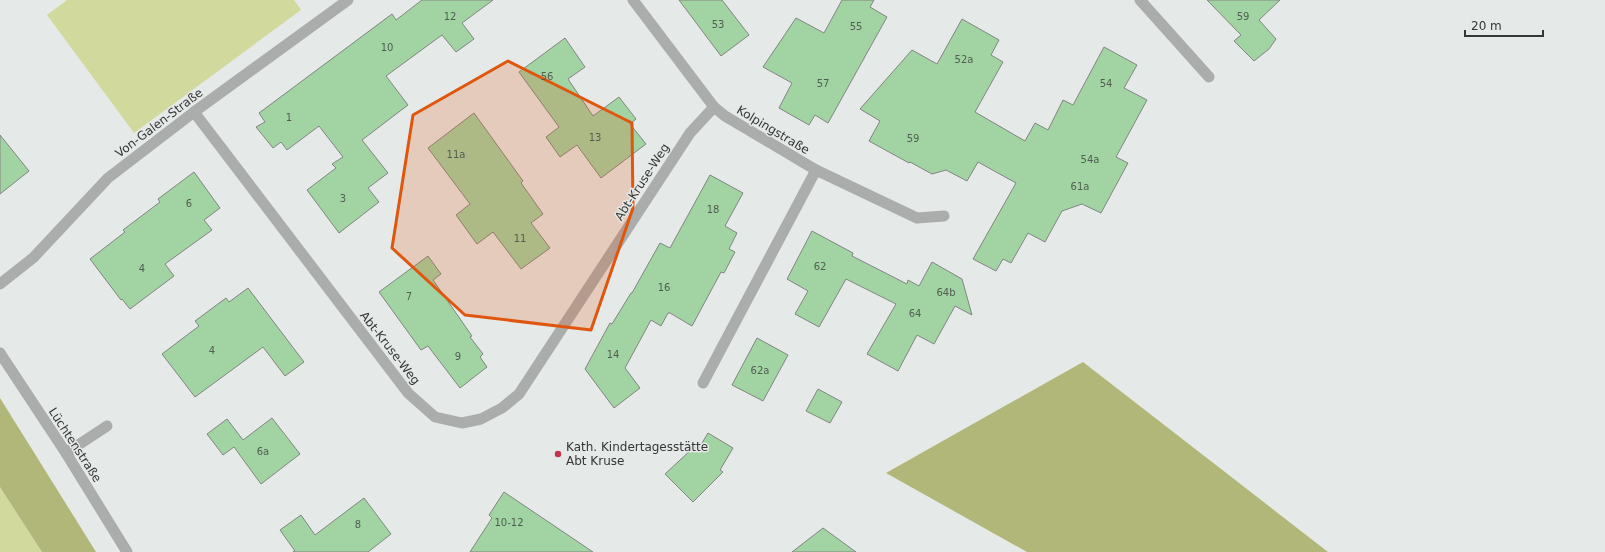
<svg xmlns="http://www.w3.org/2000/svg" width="1605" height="552" font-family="'DejaVu Sans',sans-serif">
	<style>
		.green { fill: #d2d99d }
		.forest { fill: #b1b778 }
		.building { fill: #a2d4a3; stroke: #828582 }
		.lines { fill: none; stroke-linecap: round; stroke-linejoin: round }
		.service { stroke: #abadad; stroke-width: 11 }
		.minor { stroke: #abadad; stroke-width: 11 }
		.marked { fill: #df570e; fill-opacity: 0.2; stroke: #df570e; stroke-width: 3; stroke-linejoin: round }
		.poi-dot { fill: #c4344e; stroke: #e5e9e8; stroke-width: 1.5 }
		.labels { text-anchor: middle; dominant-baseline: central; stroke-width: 3; stroke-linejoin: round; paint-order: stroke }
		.number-label { font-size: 10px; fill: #505e51 }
		.street-label { font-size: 12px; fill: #353736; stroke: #e5e9e8 }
		.poi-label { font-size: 12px; fill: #353736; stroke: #e5e9e8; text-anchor: start }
	</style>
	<rect width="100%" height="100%" fill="#e5e9e8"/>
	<!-- green -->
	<g class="green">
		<path d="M67 0H294L301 10 134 133 47 15Z"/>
		<path d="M0 487 42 552H0Z"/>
	</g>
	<!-- forest -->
	<g class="forest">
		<path d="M1083 362 1328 552H1027L886 473Z"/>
		<path d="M0 398 96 552H42L0 487Z"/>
	</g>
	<!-- building -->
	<g class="building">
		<path d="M422 0H493L462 23 474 39 456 52 442 35 386 76 408 105 362 140 388 173 368 188 379 202 339 233 307 190 336 168 332 164 343 157 319 126 287 150 281 142 273 148 256 127 265 122 259 113 392 14 396 20Z"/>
		<path d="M679 0H722L749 35 721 56Z"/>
		<path d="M842 0H874L870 7 887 17 828 123 815 115 809 125 779 108 792 83 763 67 796 18 824 33Z"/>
		<path d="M1207 0H1280L1259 20 1276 39 1269 49 1254 61 1234 41 1241 35Z"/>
		<path d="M962 19 999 40 991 55 1003 62 975 112 1025 141 1035 123 1048 130 1063 100 1073 105 1104 47 1137 65 1124 88 1147 100 1116 157 1128 163 1101 213 1082 204 1062 211 1045 242 1028 233 1011 263 1003 259 996 271 973 259 1016 183 978 162 967 181 946 170 932 174 910 162 909 163 869 141 880 121 860 109 912 50 937 64Z"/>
		<path d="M565 38 585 67 568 79 593 116 619 97 636 119 630 124 646 144 601 178 577 145 560 157 546 137 559 127 519 72Z"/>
		<path d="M474 113 523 181 521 183 543 214 531 223 550 248 521 269 493 232 477 244 456 215 470 204 428 148Z"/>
		<path d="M0 135 29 171 0 194Z"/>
		<path d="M194 172 220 208 204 220 212 230 165 264 174 276 130 309 122 299 121 300 90 259 125 232 123 230 160 202 158 199Z"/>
		<path d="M710 175 743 193 725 226 737 233 729 249 735 252 724 273 721 272 692 326 670 313H668L661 326 651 320 625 368 640 388 614 408 585 369 610 323 612 324 631 293H632L660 243 670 248Z"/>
		<path d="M812 231 853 253 852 256 907 284 908 280 919 286 932 262 962 279 972 315 955 306 934 344 917 335 898 371 867 354 896 304 846 279 819 327 795 314 808 291 787 279Z"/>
		<path d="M428 256 441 274 433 280 472 336 470 337 483 354 480 357 487 367 460 388 428 346 421 350 379 292Z"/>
		<path d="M248 288 304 362 285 376 263 347 195 397 162 354 199 326 195 321 226 298 229 302Z"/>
		<path d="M757 338 788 355 763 401 732 385Z"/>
		<path d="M818 389 842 402 830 423 806 411Z"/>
		<path d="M272 418 300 454 261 484 234 447 223 455 207 434 227 419 243 440Z"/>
		<path d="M708 433 733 448 720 470 723 472 693 502 665 474 693 448H699Z"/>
		<path d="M504 492 593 552H470L492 518 489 515Z"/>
		<path d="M364 498 391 534 368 552H293L295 551 280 530 301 515 315 535Z"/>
		<path d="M823 528 856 552H792Z"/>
	</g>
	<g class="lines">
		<!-- service -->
		<g class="service">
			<path d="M703 383 816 170"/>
			<path d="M66 453 107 426"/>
		</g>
		<!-- minor -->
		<g class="minor">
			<path d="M633 0 714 107 725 116 816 170 917 218 944 216"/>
			<path d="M1140 0 1209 77"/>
			<path d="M194 112 408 393 435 417 462 423 481 419 502 408 519 394 690 133 714 107"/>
			<path d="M0 284 33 258 108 178 194 112 348 0"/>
			<path d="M0 353 66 453 127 552"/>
		</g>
	</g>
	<!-- marked area -->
	<path class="marked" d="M508 61 632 123 633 208 591 330 465 315 392 248 413 115Z"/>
	<!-- markers -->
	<circle class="poi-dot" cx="558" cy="454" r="4"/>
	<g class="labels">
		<!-- number labels -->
		<g class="number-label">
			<text x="450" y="16">12</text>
			<text x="1243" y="16">59</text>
			<text x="718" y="24">53</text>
			<text x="856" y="26">55</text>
			<text x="387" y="47">10</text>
			<text x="964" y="59">52a</text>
			<text x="547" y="76">56</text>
			<text x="823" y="83">57</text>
			<text x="1106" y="83">54</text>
			<text x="289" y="117">1</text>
			<text x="595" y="137">13</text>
			<text x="913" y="138">59</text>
			<text x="456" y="154">11a</text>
			<text x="1090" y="159">54a</text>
			<text x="1080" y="186">61a</text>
			<text x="343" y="198">3</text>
			<text x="189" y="203">6</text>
			<text x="713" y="209">18</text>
			<text x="520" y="238">11</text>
			<text x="820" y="266">62</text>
			<text x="142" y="268">4</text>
			<text x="664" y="287">16</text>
			<text x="946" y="292">64b</text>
			<text x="409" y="296">7</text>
			<text x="915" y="313">64</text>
			<text x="212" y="350">4</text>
			<text x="613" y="354">14</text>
			<text x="458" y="356">9</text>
			<text x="760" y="370">62a</text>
			<text x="263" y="451">6a</text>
			<text x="509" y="522">10-12</text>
			<text x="358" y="524">8</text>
		</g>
		<!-- street labels -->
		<g class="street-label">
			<text transform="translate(159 123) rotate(-37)">Von-Galen-Straße</text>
			<text transform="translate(773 130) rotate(31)">Kolpingstraße</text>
			<text transform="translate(642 182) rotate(-57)">Abt-Kruse-Weg</text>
			<text transform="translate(390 348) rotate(52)">Abt-Kruse-Weg</text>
			<text transform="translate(75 445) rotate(57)">Lüchtenstraße</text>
		</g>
		<!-- poi labels -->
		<g class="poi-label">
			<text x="566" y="447">Kath. Kindertagesstätte<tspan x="566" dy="14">Abt Kruse</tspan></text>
		</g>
	</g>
	<!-- scale -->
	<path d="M1465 30v6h78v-6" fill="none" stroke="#353736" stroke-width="2"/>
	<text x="1471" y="30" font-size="12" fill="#353736" stroke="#e5e9e8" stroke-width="3" paint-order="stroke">20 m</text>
</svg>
